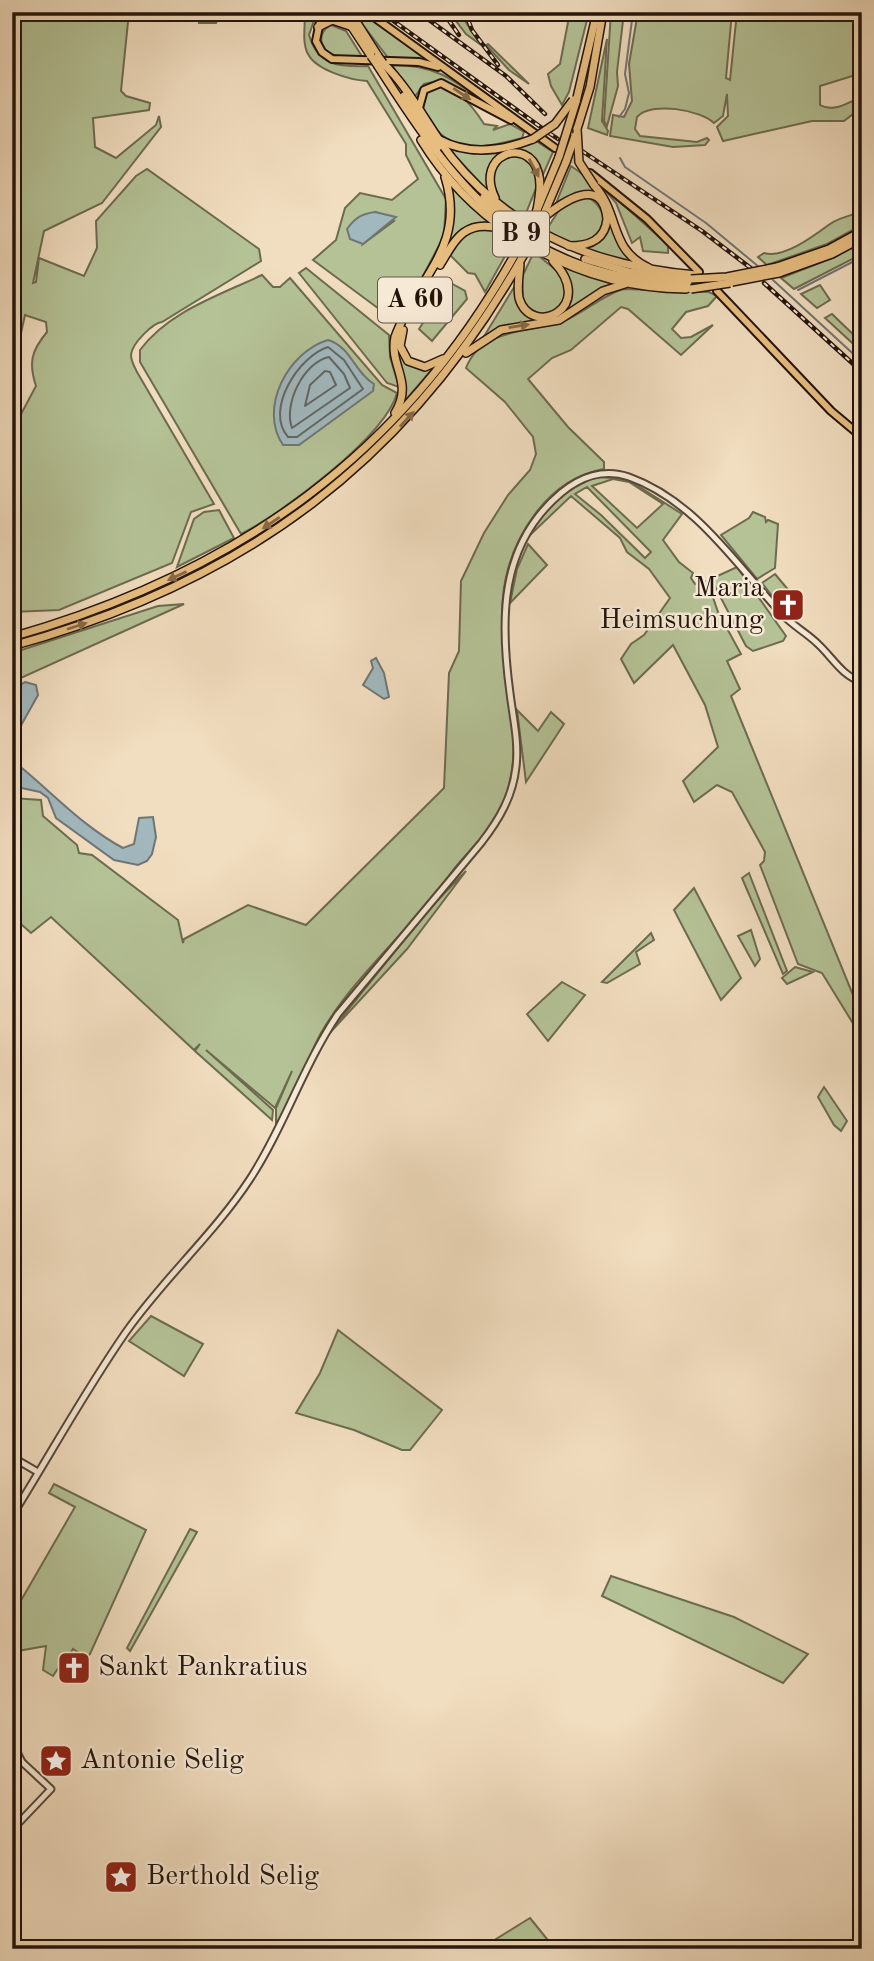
<svg xmlns="http://www.w3.org/2000/svg" width="874" height="1961" font-family="'Old Standard TT',serif">
	<style>
		.green { fill: #b4c296; stroke: #6c6b50; stroke-width: 2; fill-rule: evenodd }
		.water { fill: #a1b8be; stroke: #6f7676; stroke-width: 2 }
		.lines { fill: none; stroke-linecap: round; stroke-linejoin: round }
		.shore { stroke: #626664; stroke-width: 2 }
		.stream { stroke: #6f7676; stroke-width: 2 }
		.major-tunnel { stroke: #d2bfa4; stroke-width: 6; stroke-dasharray: 6 3; stroke-linecap: butt }
		.minor-casing { stroke: #564638; stroke-width: 9 }
		.major-casing { stroke: #23140b; stroke-width: 10 }
		.highway-casing { stroke: #23140b; stroke-width: 10 }
		.minor { stroke: #f6e9d5; stroke-width: 5 }
		.major { stroke: #e8be80; stroke-width: 6 }
		.highway { stroke: #e8be80; stroke-width: 7 }
		.rail-casing { stroke: #23140b; stroke-width: 4.5 }
		.rail { stroke: #f6e9d5; stroke-width: 2; stroke-dasharray: 5; stroke-linecap: butt }
		.highway-bridge-casing { stroke: #23140b; stroke-width: 10; stroke-linecap: butt }
		.highway-bridge { stroke: #e8be80; stroke-width: 7 }
		.oneway { fill: #866946 }
		.labels { text-anchor: middle; dominant-baseline: central; stroke-width: 5; stroke-linejoin: round; paint-order: stroke }
		.shield { fill: #f6e9d5; stroke: #625448; stroke-width: 2 }
		.shield-label { font-size: 26px; font-weight: bold; fill: #23140b }
		.poi-label { font-size: 28px; fill: #23140b; stroke: #f6e9d5; text-anchor: start }
	</style>
	<rect width="100%" height="100%" fill="#f1ddbf"/>
	<filter id="stains"><feTurbulence type="fractalNoise" baseFrequency=".00286" numOctaves="4"/><feColorMatrix values="0 0 0 0 .2 0 0 0 0 .09 0 0 0 0 .02 0 0 0 .5 -.17"/></filter>
	<radialGradient id="worn" r=".72"><stop offset=".6" stop-color="#630" stop-opacity="0"/><stop offset="1" stop-color="#630" stop-opacity=".3"/></radialGradient>
	<!-- green -->
	<g class="green">
		<path d="M12 12H129L121 91 126 96 150 103 149 110 93 118 95 147 116 158 156 125 159 116 161 127 102 203 44 231 33 283 36 282 39 258 84 276 97 248 96 221 136 176 147 169 259 249 261 261 162 322C153 323 132 343 131 355 131 361 134 366 137 372L214 504 191 512 172 563 59 610 12 612V431L36 386C28 362 32 350 47 332L46 322 25 315 12 374Z"/>
		<path d="M200 12H221L216 23H199Z"/>
		<path d="M271 12H317L309 35C318 66 339 67 368 66L446 199 444 236 398 323 313 260 336 240 345 208 360 193 392 200 418 179 406 155V144L367 81C350 80 316 70 308 54 302 43 305 27 305 15L269 18ZM375 212 394 221 363 244Z"/>
		<path d="M353 12H363L429 59H389Z"/>
		<path d="M449 12H459L481 45 466 34Z"/>
		<path d="M575 12H589L569 92 562 105 551 86 548 74 560 64 569 17 579 18Z"/>
		<path d="M611 12H624L617 72 618 86 607 126 604 121Z"/>
		<path d="M638 12H732L726 78 730 80 737 12H862V73L820 86V105C834 113 848 102 862 97V107L844 121H812L723 141 717 127 728 116 727 94 723 116 714 123C701 110 651 101 637 117L635 129 640 136 697 142 707 138 709 140 705 145 673 147 610 136 613 115 624 117 632 101 629 64Z"/>
		<path d="M331 25 346 31 363 58C353 58 343 59 334 55 318 50 317 32 331 25Z"/>
		<path d="M607 39 602 121 608 131 607 135 588 128Z"/>
		<path d="M488 44 529 84 509 70 486 45Z"/>
		<path d="M392 65C442 65 458 84 496 111L443 80 424 84 414 98Z"/>
		<path d="M438 86C458 87 474 108 484 124L497 126 493 130 510 124 524 132 522 138C484 148 444 159 423 107L426 92Z"/>
		<path d="M536 141 553 152 542 177 531 156 501 154 488 169V191L448 148 474 154Z"/>
		<path d="M520 155 535 169 537 186 524 218 500 200 491 176 503 157Z"/>
		<path d="M571 166C612 191 603 238 637 265L578 248 605 234 603 202C582 193 573 190 555 206Z"/>
		<path d="M601 185 668 245V253L643 251 640 237 632 243 616 203Z"/>
		<path d="M452 186 492 223 472 224 456 234 401 330 398 346 404 360 434 367 403 403C411 377 390 355 400 329 414 294 444 266 452 228 455 213 451 199 452 186Z"/>
		<path d="M587 197C607 206 611 235 587 242 573 247 557 237 545 232L563 204Z"/>
		<path d="M862 212V225L827 244 767 265 758 257 764 253C784 259 815 235 830 224 840 217 852 215 862 212Z"/>
		<path d="M489 228 514 240 485 292 475 274 468 273 449 254 464 232Z"/>
		<path d="M862 241V254L794 289 781 278 837 256Z"/>
		<path d="M534 252 562 275 566 298 553 313 537 314 523 303 522 277Z"/>
		<path d="M560 265 616 283 555 319 567 308 572 290Z"/>
		<path d="M306 268 389 335 390 357 399 387 387 383 299 273Z"/>
		<path d="M262 275 273 287H280L290 278 382 385 397 393C386 436 281 514 241 534L140 362V350C169 311 220 295 262 275Z"/>
		<path d="M449 282 465 291 467 299 432 341 419 329Z"/>
		<path d="M516 284 519 303 549 320 494 331 483 338Z"/>
		<path d="M820 285 830 300 817 308 801 294Z"/>
		<path d="M623 289 709 292 717 296 708 306 686 312 672 329 681 338 691 337 713 325 681 355 628 309 621 307 571 350 552 358 528 379 568 427 604 462V469C575 474 553 490 535 514 459 616 545 712 500 811 489 835 466 852 451 873 412 929 355 974 321 1033 308 1056 291 1108 276 1123V1108L292 1071 275 1108 206 1050 273 1110 272 1120 195 1051 200 1044 194 1050 51 917 31 933 12 916V798L41 800 43 816 77 845 79 853 92 855 178 920 183 943 184 939 248 905 306 925 444 788 449 673 459 651 461 581 484 533 508 495 530 470 536 454 533 437 505 402 466 368C483 324 535 335 570 318 589 309 602 296 623 289Z"/>
		<path d="M832 314 860 341 858 344 862 352 825 318Z"/>
		<path d="M597 477 627 479 682 514 663 540 679 562 693 573 691 578 695 584 705 581 708 583 718 612 741 654 727 661 740 689 731 696 862 1017V1038L822 973 798 964 760 865 764 861 765 852 732 792 717 785 694 802 683 781 718 747 705 705 673 645 634 683 621 659 631 644 644 635 670 598 649 569 627 552 620 538 571 496 528 537C545 509 565 488 597 477ZM613 479 629 482 663 504 637 528 592 486ZM587 487 651 552 645 558 601 515 575 494Z"/>
		<path d="M219 510 234 538 177 567 194 519 204 512Z"/>
		<path d="M753 512 765 517 766 522 768 520 778 524 775 568 757 579 721 535 749 518Z"/>
		<path d="M528 544 547 565 510 603 517 569Z"/>
		<path d="M737 567 786 636 783 641 753 651 746 646 711 579Z"/>
		<path d="M775 574 790 592 782 594 777 602 762 583Z"/>
		<path d="M184 604 12 682V653L158 606Z"/>
		<path d="M517 710 538 731 551 712 564 724 526 782Z"/>
		<path d="M466 871 407 949 327 1036 428 910Z"/>
		<path d="M749 873 787 971 783 974 742 878Z"/>
		<path d="M694 888 741 978 721 1000 674 910Z"/>
		<path d="M751 930 760 959 755 966 738 936Z"/>
		<path d="M651 933 654 940 636 952 640 964 607 983 602 982Z"/>
		<path d="M795 967 813 972 787 984 782 978Z"/>
		<path d="M562 982 585 995 548 1041 527 1014Z"/>
		<path d="M824 1087 847 1121 841 1131 834 1125 818 1097Z"/>
		<path d="M151 1316 203 1344 184 1376 129 1341Z"/>
		<path d="M338 1330 442 1410 410 1450H402L354 1430 296 1413 320 1373Z"/>
		<path d="M54 1484 146 1530 90 1654 86 1658 73 1649 59 1672V1667L53 1676 43 1670 46 1646 12 1652V1616L75 1507 49 1493Z"/>
		<path d="M190 1529 197 1532 130 1651 127 1648Z"/>
		<path d="M611 1576 734 1617 808 1654 783 1683 602 1596Z"/>
		<path d="M530 1918 551 1944 541 1949H480Z"/>
	</g>
	<!-- water -->
	<g class="water">
		<path d="M375 212 396 217 363 244 350 239 347 229C355 218 361 214 375 212Z"/>
		<path d="M328 340C351 347 355 373 374 384L373 391 299 445H283C258 408 288 352 328 340Z"/>
		<path d="M376 658 384 673 389 697 384 699 363 685 373 668 371 661Z"/>
		<path d="M25 682 36 685 38 695 14 738 17 764C53 793 82 826 123 848L134 844 139 818 153 817 156 837 152 854 147 861 138 865 114 860 56 818 48 798 40 792 12 786V689Z"/>
	</g>
	<g class="lines">
		<!-- shore -->
		<g class="shore">
			<path d="M328 347 344 360 363 389 297 437H288C264 410 299 356 328 347Z"/>
			<path d="M329 357 344 374 350 388 292 428C283 404 304 362 329 357Z"/>
			<path d="M325 371 330 372 336 385 305 406 310 385Z"/>
		</g>
		<!-- stream -->
		<g class="stream">
			<path d="M619 117 625 109 629 93 625 74 633 12"/>
			<path d="M620 158 625 167 706 223 759 267"/>
			<path d="M773 280 862 362"/>
			<path d="M798 290 862 257"/>
		</g>
		<!-- major-tunnel -->
		<path class="major-tunnel" d="M555 148 582 167"/>
		<defs>
			<g id="minor">
				<path d="M12 1457 36 1471"/>
				<path d="M12 1516C50 1455 85 1391 126 1332 164 1278 214 1234 250 1179 284 1127 303 1066 338 1014L481 843C499 820 513 796 516 767 519 742 513 718 510 693 500 620 499 545 561 493 580 477 604 468 629 477 696 501 736 565 782 614 793 626 807 633 818 644 833 658 842 676 862 682"/>
				<path d="M12 1742 22 1762 51 1789 12 1830"/>
				<path d="M12 1771 22 1762"/>
			</g>
			<g id="major">
				<path d="M322 12 316 41 322 52 332 59 419 62 438 67"/>
				<path d="M367 12 555 148"/>
				<path d="M419 108 424 90 441 83 511 120"/>
				<path d="M590 173 647 219 699 272"/>
				<path d="M717 291 831 411 862 437"/>
			</g>
			<g id="highway">
				<path d="M342 12 371 56"/>
				<path d="M350 12 378 56"/>
				<path d="M318 27 332 20 350 26"/>
				<path d="M383 63C411 90 428 127 452 158 513 234 601 267 696 275"/>
				<path d="M378 66C461 196 524 278 691 284"/>
				<path d="M404 96 438 147"/>
				<path d="M576 102 597 12"/>
				<path d="M577 129 590 87 603 12"/>
				<path d="M421 140C477 231 579 288 686 289"/>
				<path d="M440 140C470 156 502 151 533 139"/>
				<path d="M594 185C621 215 608 249 649 268"/>
				<path d="M484 197 504 214"/>
				<path d="M495 198C474 154 528 136 538 172 542 184 539 198 537 210"/>
				<path d="M543 216 566 162"/>
				<path d="M543 218C561 203 603 173 607 219 605 241 588 246 569 246"/>
				<path d="M532 222 559 157"/>
				<path d="M585 259 629 272 686 279"/>
				<path d="M440 265C456 238 465 220 499 228"/>
				<path d="M520 265C519 276 517 287 519 298 531 339 598 308 553 261"/>
				<path d="M777 267 829 249 862 231"/>
				<path d="M779 273 832 254 862 238"/>
				<path d="M403 330 400 346 408 361 425 367 443 359"/>
				<path d="M466 353 501 330 559 320 603 291 625 284"/>
				<path d="M395 413C414 381 389 367 395 337 417 277 467 247 445 177"/>
				<path d="M12 637C239 572 406 454 520 245"/>
				<path d="M12 646C245 582 409 461 527 249"/>
			</g>
		</defs>
		<!-- minor casing -->
		<use href="#minor" class="minor-casing"/>
		<!-- major casing -->
		<use href="#major" class="major-casing"/>
		<!-- highway casing -->
		<use href="#highway" class="highway-casing"/>
		<!-- minor -->
		<use href="#minor" class="minor"/>
		<!-- major -->
		<use href="#major" class="major"/>
		<!-- highway -->
		<use href="#highway" class="highway"/>
		<defs>
			<g id="rail">
				<path d="M381 12 542 128"/>
				<path d="M418 12 506 76 545 114"/>
				<path d="M443 12 459 35"/>
				<path d="M465 12 472 30 498 65"/>
				<path d="M549 133 558 139"/>
				<path d="M582 151 702 231 752 269"/>
				<path d="M764 283 862 372"/>
			</g>
		</defs>
		<!-- rail casing -->
		<use href="#rail" class="rail-casing"/>
		<!-- rail -->
		<use href="#rail" class="rail"/>
		<defs>
			<g id="highway-bridge">
				<path d="M371 56 378 66"/>
				<path d="M378 56 383 63"/>
				<path d="M577 129 579 162 594 185"/>
				<path d="M533 139 555 124 573 100"/>
				<path d="M559 157 576 102"/>
				<path d="M566 162 575 136"/>
				<path d="M520 245 532 222"/>
				<path d="M527 249 539 226"/>
				<path d="M691 279 727 277 777 267"/>
				<path d="M732 282 779 273"/>
				<path d="M691 289 730 283"/>
			</g>
		</defs>
		<!-- highway-bridge casing -->
		<use href="#highway-bridge" class="highway-bridge-casing"/>
		<!-- highway-bridge -->
		<use href="#highway-bridge" class="highway-bridge"/>
	</g>
	<!-- one-way arrows -->
	<defs><path id="oneway-solid" d="M-6-.8H1V-3.2L6.5 0L1 3.2V.8H-6Z" transform="scale(1.75)"/></defs>
	<g class="oneway">
		<use href="#oneway-solid" transform="translate(462 94) rotate(34)"/>
		<use href="#oneway-solid" transform="translate(534 168) rotate(62)"/>
		<use href="#oneway-solid" transform="translate(519 326) rotate(-9)"/>
		<use href="#oneway-solid" transform="translate(407 419) rotate(-47)"/>
		<use href="#oneway-solid" transform="translate(271 523) rotate(146)"/>
		<use href="#oneway-solid" transform="translate(177 576) rotate(155)"/>
		<use href="#oneway-solid" transform="translate(77 626) rotate(-18)"/>
	</g>
	<!-- icons -->
	<defs>
		<symbol id="church-square" viewBox="-11 -11 22 22"><rect x="-9" y="-9" width="18" height="18" rx="4" fill="#8f2418" stroke="#f6e9d5"/><path d="M-1.2-6h2.4v3.5h3.3v2.4h-3.3V6h-2.4V-.1h-3.3v-2.4h3.3Z" fill="#fff"/></symbol>
		<symbol id="sight-square" viewBox="-11 -11 22 22"><rect x="-9" y="-9" width="18" height="18" rx="4" fill="#8f2418" stroke="#f6e9d5"/><path d="M0-6L1.8-2.2L6-1.7L2.9 1.2L3.7 5.4L0 3.3L-3.7 5.4L-2.9 1.2L-6-1.7L-1.8-2.2Z" fill="#fff"/></symbol>
	</defs>
	<g fill-rule="evenodd">
		<use href="#church-square" x="769" y="586" width="38" height="38"/>
		<use href="#church-square" x="55" y="1649" width="38" height="38"/>
		<use href="#sight-square" x="37" y="1742" width="38" height="38"/>
		<use href="#sight-square" x="102" y="1858" width="38" height="38"/>
	</g>
	<g class="labels">
		<!-- shield labels -->
		<g class="shield">
			<rect x="493" y="211.5" width="56" height="45" rx="5"/>
			<rect x="378" y="277.5" width="74" height="45" rx="5"/>
		</g>
		<g class="shield-label">
			<text x="521" y="234">B 9</text>
			<text x="415" y="300">A 60</text>
		</g>
		<!-- poi labels -->
		<g class="poi-label">
			<text x="764" y="589" text-anchor="end">Maria<tspan x="764" dy="32">Heimsuchung</tspan></text>
			<text x="98" y="1668">Sankt Pankratius</text>
			<text x="80" y="1761">Antonie Selig</text>
			<text x="146" y="1877">Berthold Selig</text>
		</g>
	</g>
	<!-- margin -->
	<rect width="874" height="1961" fill="none" stroke="#f1ddbf" stroke-width="42"/>
	<rect x="14" y="14" width="846" height="1933" fill="none" stroke="#23140b" stroke-width="3.5"/>
	<rect x="21" y="21" width="832" height="1919" fill="none" stroke="#23140b" stroke-width="2"/>
	<rect width="100%" height="100%" filter="url(#stains)"/>
	<rect width="100%" height="100%" fill="url(#worn)"/>
</svg>
